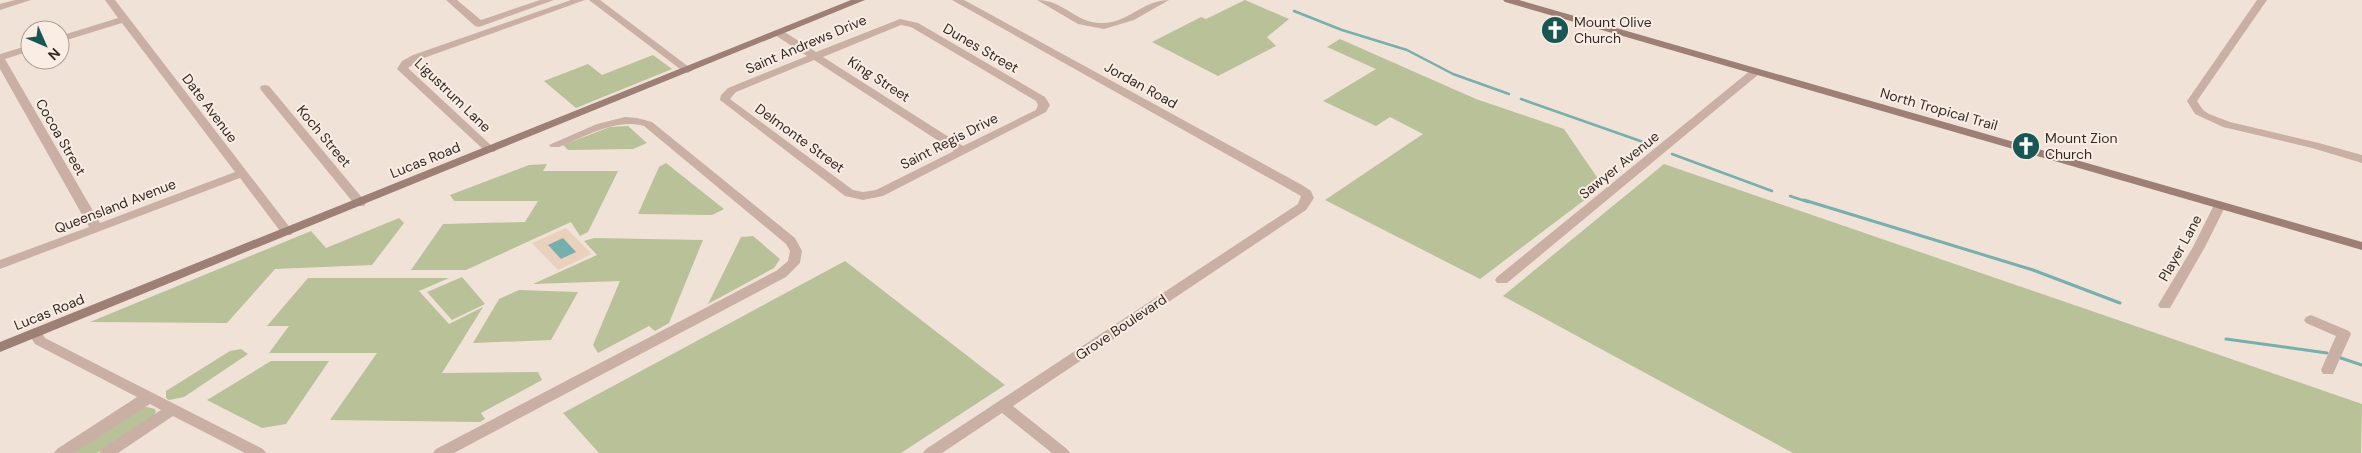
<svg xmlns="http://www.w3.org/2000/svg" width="2362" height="453" font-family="'DM Sans',sans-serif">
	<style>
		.green { fill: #b8c198 }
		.plaza { fill: #ead1be }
		.water { fill: #76afab }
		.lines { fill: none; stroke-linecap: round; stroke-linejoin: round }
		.stream-far1 { stroke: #76afab; stroke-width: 2.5 }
		.stream { stroke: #76afab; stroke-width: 3 }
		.street { fill: #cab0a4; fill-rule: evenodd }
		.secondary { fill: #9d7f75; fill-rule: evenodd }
		.labels { text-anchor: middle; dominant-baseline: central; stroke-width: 4; stroke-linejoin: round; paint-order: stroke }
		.poi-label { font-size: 14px; fill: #352926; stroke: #f9ede4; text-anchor: start }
		.street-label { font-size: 14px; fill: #352926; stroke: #f9ede4 }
	</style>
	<rect width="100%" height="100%" fill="#f1e2d8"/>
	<!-- green -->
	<g class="green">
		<path d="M1245 0 1289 19 1267 37 1276 46 1218 76 1152 42 1201 17 1206 19Z"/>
		<path d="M1340 39 1476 99 1564 129 1603 186 1480 279 1325 200 1423 134 1390 117 1376 126 1323 101 1376 69 1327 47Z"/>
		<path d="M653 55 672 69 576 108 544 81 588 64 602 75Z"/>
		<path d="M628 126 647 143 633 149 568 150 563 145 610 127Z"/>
		<path d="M666 163 724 209 712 215 638 214 659 167Z"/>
		<path d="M547 164 543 171H618L588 232 580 236 571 222 466 270H411L443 224 525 222 538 201H454L450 195 529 165Z"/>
		<path d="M1664 164 2362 404 2361 453H1793L1503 296Z"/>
		<path d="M399 218 404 223 372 265 275 269 227 323 90 322 311 231 326 248Z"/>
		<path d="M753 236 780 259 774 268 708 304 741 237Z"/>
		<path d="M594 238 703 240 669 323 655 331 649 326 598 353 593 345 620 281 533 284 597 255 584 241Z"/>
		<path d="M845 261 1005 385 901 453H599L563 413Z"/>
		<path d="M462 277 485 304 452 320 427 292Z"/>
		<path d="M308 278H449L419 291 449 324 483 307 442 373 538 372 542 380 481 413 485 419 480 422 330 420 377 353H269L289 326H267Z"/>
		<path d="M519 290 578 292 551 340 473 343 499 299Z"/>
		<path d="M241 349 248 354 184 397 169 400 166 398V391L230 351Z"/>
		<path d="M271 361H329L286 424 262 428 207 400Z"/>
		<path d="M147 407 155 409 156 412 153 417 97 453H70L140 408Z"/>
	</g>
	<!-- plaza -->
	<path class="plaza" d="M566 228 592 254 558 270 532 243Z"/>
	<!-- water -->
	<path class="water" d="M563 238 576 252 561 259 548 245Z"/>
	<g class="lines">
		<!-- stream-far1 -->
		<g class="stream-far1">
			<path d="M1294 11 1342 30 1407 50 1453 74 1509 94"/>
			<path d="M1521 99 1646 143"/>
			<path d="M1672 154 1772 191"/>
			<path d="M1790 196 1808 202"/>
		</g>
		<!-- stream -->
		<g class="stream">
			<path d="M1804 200 2033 270 2120 303"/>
			<path d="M2226 339 2327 353"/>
			<path d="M2338 357 2362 365"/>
		</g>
		<!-- street -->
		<g class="street">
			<path d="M15 0H31L0 10V4Z"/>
			<path d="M105 0H115L291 229 293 232 291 235H283L240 178 0 269V260L89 227 0 69V54L30 45V51L5 59 100 223 235 172 122 23 60 42V36L118 18Z"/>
			<path d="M446 0H457L481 20 540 0H554L479 27 475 26Z"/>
			<path d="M571 0H585L421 59 408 68 494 148 496 150 494 152H486L397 69 402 61 413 55Z"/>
			<path d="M589 0H600L693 70 688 73 684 72Z"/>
			<path d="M952 0H964L1302 185 1311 191 1314 198 1306 210 1013 406 1067 449 1070 453H1052L1002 413 942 453H923L926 449 1298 204 1301 196Z"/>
			<path d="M1037 0C1063 0 1076 23 1101 23 1127 24 1143 0 1169 0L1134 20 1104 29 1078 24Z"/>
			<path d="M2257 0H2267L2197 101 2203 110 2209 114 2230 122 2319 143 2362 155V163L2312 148 2223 127 2195 114 2187 101Z"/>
			<path d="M900 19 918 23 1045 97 1050 105 1046 112 883 196 863 200 845 196 720 100 721 95 728 88 807 56 775 35V31H783L816 52ZM901 25 911 27 1036 101 1038 105 1036 110 963 146 823 57ZM814 60 954 151 876 190 863 192 853 190 730 99 736 92Z"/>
			<path d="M1755 69 1759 70V74L1507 283H1497L1495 280 1497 277 1751 70Z"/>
			<path d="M265 85 269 86 364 200 366 203 364 206H356L261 90 260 88 261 86Z"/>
			<path d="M625 117 637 118 652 122 795 238 802 251 800 263 786 277 454 453H433L436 449 776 271 788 261 790 251 786 244 644 126C615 118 585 137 559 147H551L549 145 597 124Z"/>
			<path d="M2220 201 2226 205 2205 247 2170 308H2160L2158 305 2193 247 2214 205Z"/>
			<path d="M2311 315 2349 331 2351 334 2333 374H2323L2321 370 2336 336 2306 323 2304 320 2306 317Z"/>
			<path d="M35 328 40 330 45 338 263 449 266 453H245L173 416 118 453H99L102 449 161 410 150 404 74 453H54L57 449 137 397 35 344 28 333 30 330Z"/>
		</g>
		<!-- secondary -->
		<g class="secondary">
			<path d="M851 0H865L0 352V342Z"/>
			<path d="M1503 0H1519L2362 242V250L1505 2Z"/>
		</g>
	</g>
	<!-- icons -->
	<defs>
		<symbol id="church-disc" viewBox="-11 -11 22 22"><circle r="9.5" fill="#1a5754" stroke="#f9ede4"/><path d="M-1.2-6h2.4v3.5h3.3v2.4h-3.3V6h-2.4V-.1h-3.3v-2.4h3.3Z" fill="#fff"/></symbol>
	</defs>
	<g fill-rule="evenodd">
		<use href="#church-disc" x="1539" y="14" width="32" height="32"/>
		<use href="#church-disc" x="2010" y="130" width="32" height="32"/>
	</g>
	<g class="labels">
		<!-- poi labels -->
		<g class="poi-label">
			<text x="1574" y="22">Mount Olive<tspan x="1574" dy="16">Church</tspan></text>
			<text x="2045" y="138">Mount Zion<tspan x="2045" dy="16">Church</tspan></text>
		</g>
		<!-- street labels -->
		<g class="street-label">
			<text transform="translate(806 44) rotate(-23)">Saint Andrews Drive</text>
			<text transform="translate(981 48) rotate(30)">Dunes Street</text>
			<text transform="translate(879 79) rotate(33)">King Street</text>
			<text transform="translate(1141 85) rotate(29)">Jordan Road</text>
			<text transform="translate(453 95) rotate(44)">Ligustrum Lane</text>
			<text transform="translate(210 108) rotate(53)">Date Avenue</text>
			<text transform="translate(1939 109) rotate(16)">North Tropical Trail</text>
			<text transform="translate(324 136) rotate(50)">Koch Street</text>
			<text transform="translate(61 137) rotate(60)">Cocoa Street</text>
			<text transform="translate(800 138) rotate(36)">Delmonte Street</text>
			<text transform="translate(949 141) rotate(-27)">Saint Regis Drive</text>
			<text transform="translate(425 160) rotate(-22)">Lucas Road</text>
			<text transform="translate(1619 165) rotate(-39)">Sawyer Avenue</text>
			<text transform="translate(115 206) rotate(-21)">Queensland Avenue</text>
			<text transform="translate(2180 248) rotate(-61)">Player Lane</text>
			<text transform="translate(49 312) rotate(-22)">Lucas Road</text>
			<text transform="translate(1121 327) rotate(-34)">Grove Boulevard</text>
		</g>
	</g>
	<!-- north arrow -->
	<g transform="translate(45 45) rotate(135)"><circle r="24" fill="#f9ede4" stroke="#ab9f98"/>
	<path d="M0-4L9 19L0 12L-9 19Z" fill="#1a5754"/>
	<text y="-8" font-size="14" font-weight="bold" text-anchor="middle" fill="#352926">N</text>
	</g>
</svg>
